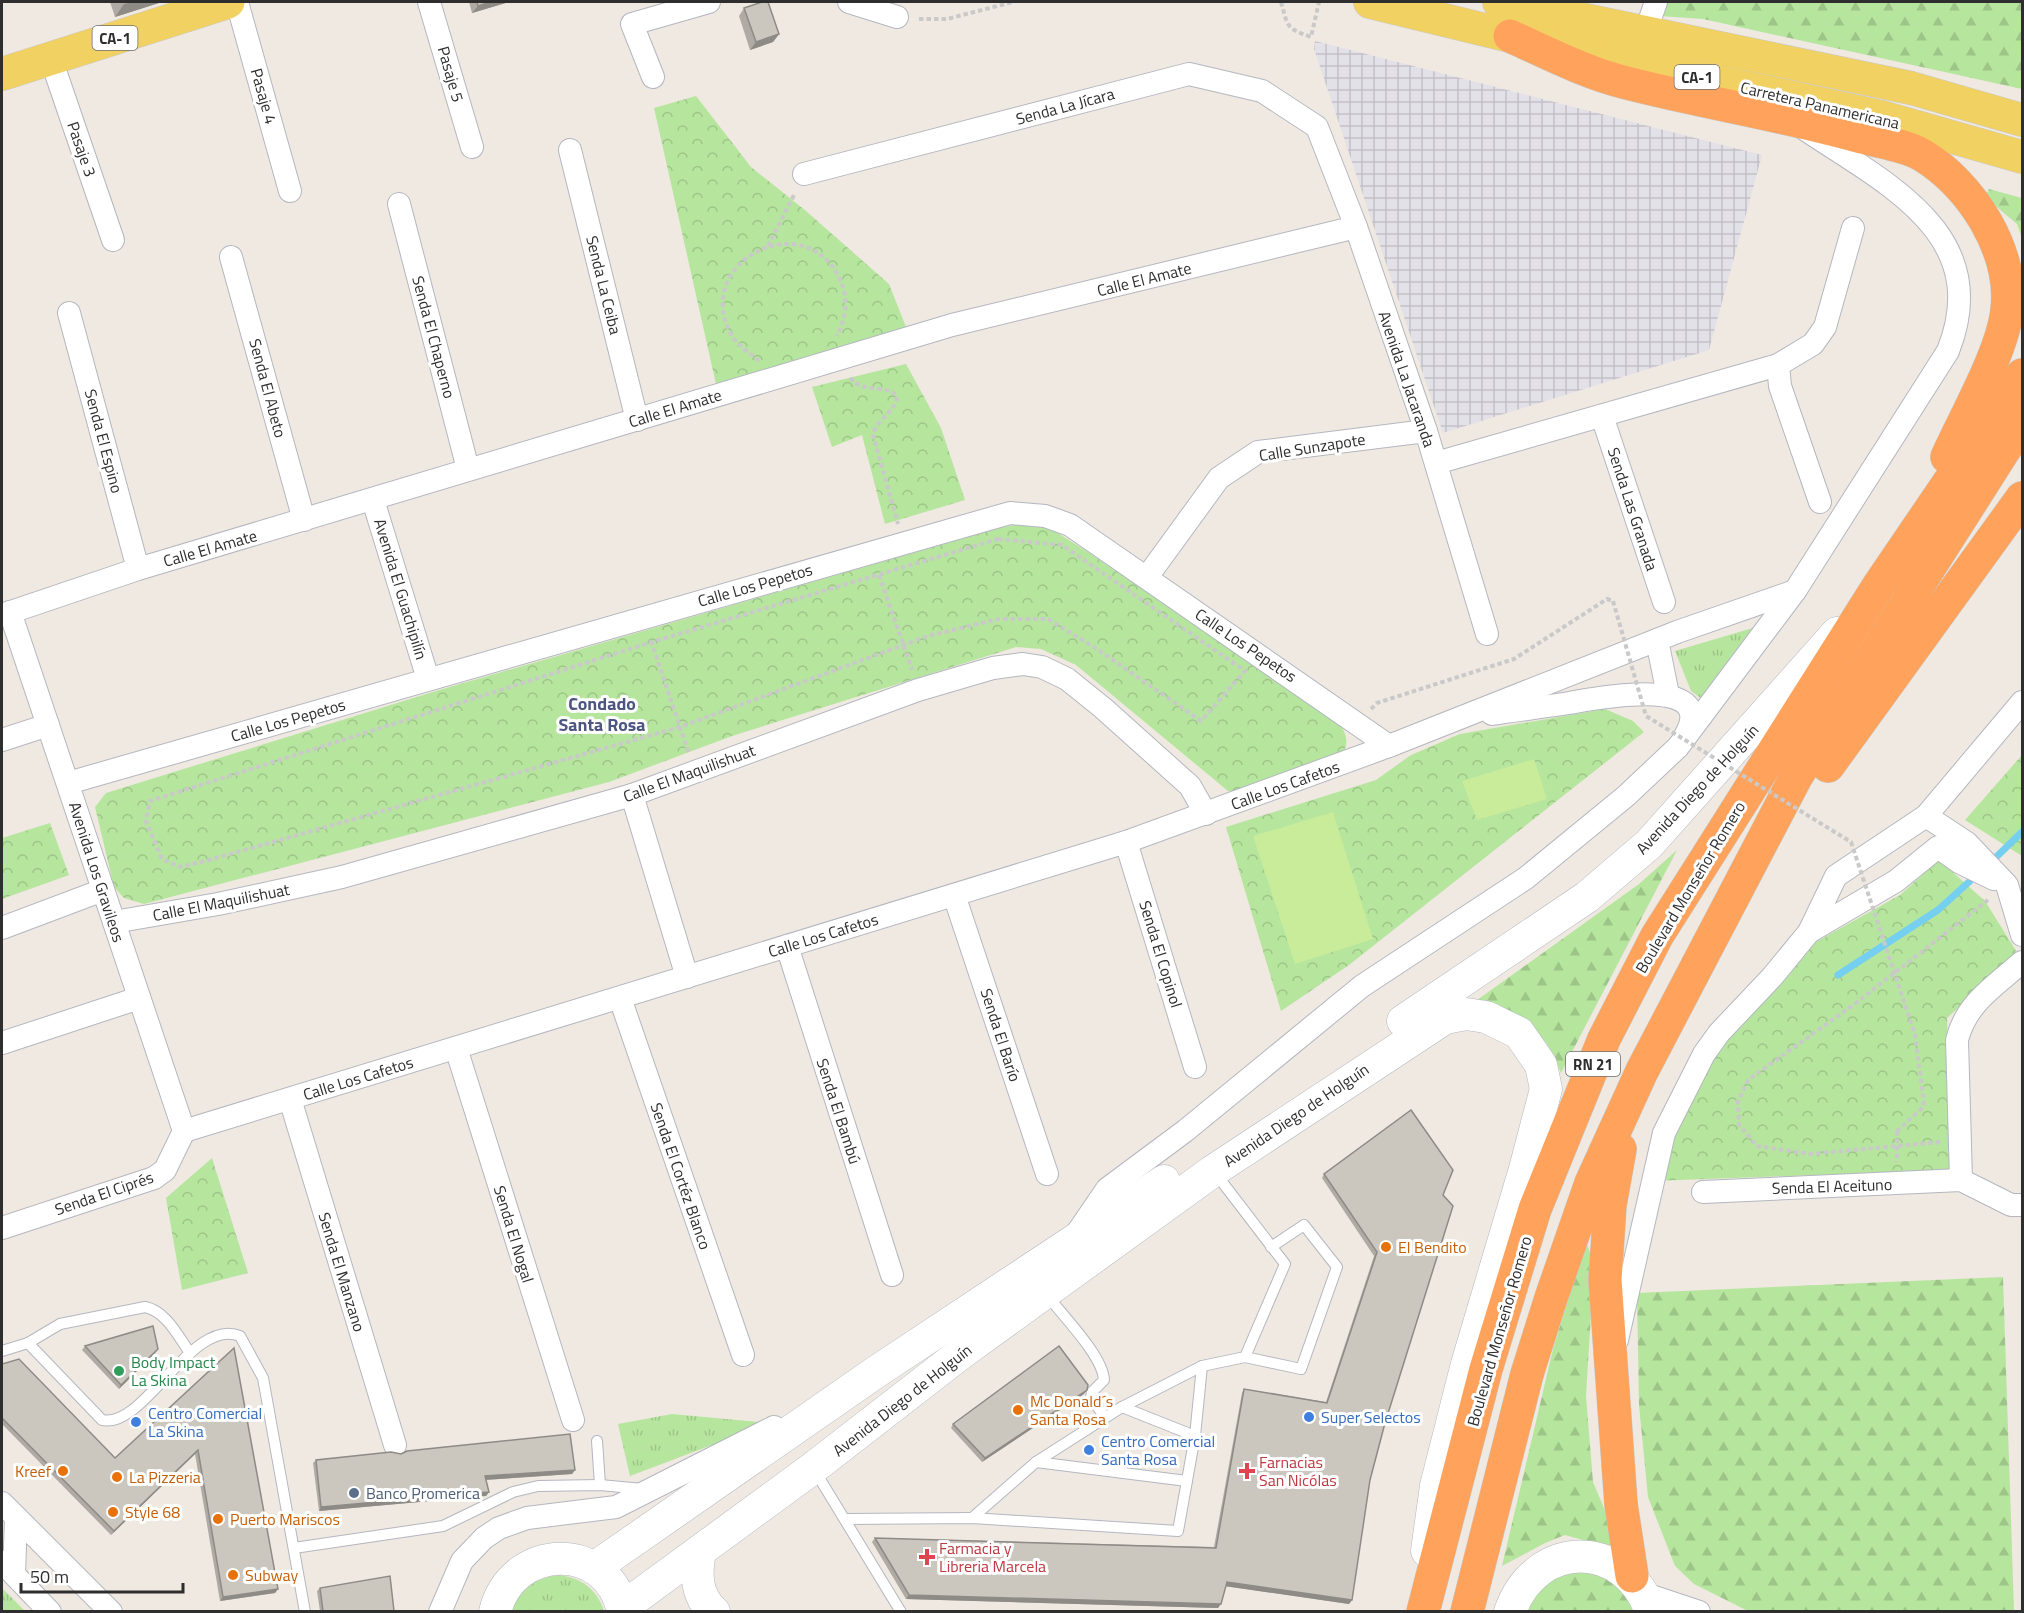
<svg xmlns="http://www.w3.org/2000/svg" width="2024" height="1613" font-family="'Titillium Web',sans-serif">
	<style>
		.industrial { fill: url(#industrial-grid) }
		.grass { fill: url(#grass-tufts) }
		.forest { fill: url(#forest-firs) }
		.park { fill: url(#park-crowns) }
		.pitch { fill: #c9ec9a }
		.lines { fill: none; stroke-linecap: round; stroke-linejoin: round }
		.stream { stroke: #75cff0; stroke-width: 7 }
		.lane-casing { stroke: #b4b7c1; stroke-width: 12 }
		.street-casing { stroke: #b4b7c1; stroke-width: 24 }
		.secondary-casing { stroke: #b4b7c1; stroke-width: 33 }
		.primary-casing { stroke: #c9c9c9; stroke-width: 34 }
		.highway-casing { stroke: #c9c9c9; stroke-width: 34 }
		.path { stroke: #c9c9c9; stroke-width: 4; stroke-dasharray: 4.5 3; stroke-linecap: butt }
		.lane { stroke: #fff; stroke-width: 10 }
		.street { stroke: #fff; stroke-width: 22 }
		.secondary { stroke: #fff; stroke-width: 32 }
		.primary { stroke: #f2d163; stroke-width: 33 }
		.highway { stroke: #ffa35c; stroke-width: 33 }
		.path-bridge { stroke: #c9c9c9; stroke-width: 4; stroke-dasharray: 4.5 3; stroke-linecap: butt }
		.wall { fill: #afaba4 }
		.shaded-wall { fill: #8e8b86 }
		.building { fill: #cbc7bf; stroke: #8e8b86; stroke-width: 1.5 }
		.food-dot { fill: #e8710a; stroke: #fff; stroke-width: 2 }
		.leisure-dot { fill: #2e9e5b; stroke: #fff; stroke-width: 2 }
		.shop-dot { fill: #3f7fe0; stroke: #fff; stroke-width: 2 }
		.health-dot { fill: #e0444e; stroke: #fff; stroke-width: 2 }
		.service-dot { fill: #5c6f8a; stroke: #fff; stroke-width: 2 }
		.labels { text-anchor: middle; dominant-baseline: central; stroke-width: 6; stroke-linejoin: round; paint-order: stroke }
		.shield { fill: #fff; stroke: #6d6d6d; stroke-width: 1.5 }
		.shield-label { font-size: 15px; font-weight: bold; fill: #2e2e2e }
		.street-label { font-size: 16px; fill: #2e2e2e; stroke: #fff }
		.food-label { font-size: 16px; fill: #c56008; stroke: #fff; text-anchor: start }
		.leisure-label { font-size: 16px; fill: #27864d; stroke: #fff; text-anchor: start }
		.shop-label { font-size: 16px; fill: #366cbe; stroke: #fff; text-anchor: start }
		.health-label { font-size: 16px; fill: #be3a42; stroke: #fff; text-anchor: start }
		.service-label { font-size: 16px; fill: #4e5e75; stroke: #fff; text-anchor: start }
		.neighbourhood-label { font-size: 18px; font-weight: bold; fill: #4d5680; stroke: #fff }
	</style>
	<defs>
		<pattern id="industrial-grid" width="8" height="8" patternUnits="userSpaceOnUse" patternTransform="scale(1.5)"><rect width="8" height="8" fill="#e3e1e8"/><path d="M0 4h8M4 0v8" fill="none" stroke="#c3c1c7"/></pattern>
		<pattern id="grass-tufts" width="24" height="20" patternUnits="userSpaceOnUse" patternTransform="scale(1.5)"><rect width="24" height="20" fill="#b6e59e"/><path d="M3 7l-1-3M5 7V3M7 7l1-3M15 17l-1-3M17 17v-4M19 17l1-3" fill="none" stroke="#9dc588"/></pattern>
		<pattern id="forest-firs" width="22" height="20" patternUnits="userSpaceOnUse" patternTransform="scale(1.5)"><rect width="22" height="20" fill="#b6e59e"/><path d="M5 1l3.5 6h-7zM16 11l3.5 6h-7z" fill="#9dc588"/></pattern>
		<pattern id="park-crowns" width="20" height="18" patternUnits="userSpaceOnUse" patternTransform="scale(1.5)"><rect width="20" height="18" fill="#b6e59e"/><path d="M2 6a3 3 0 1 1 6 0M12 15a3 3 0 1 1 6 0" fill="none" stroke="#9dc588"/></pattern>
	</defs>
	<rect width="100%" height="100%" fill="#efe9e1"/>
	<!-- industrial -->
	<path class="industrial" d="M1315 41 1762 155 1709 350 1443 433 1314 49Z"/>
	<!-- grass -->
	<g class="grass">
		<path d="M1756 627 1702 699 1691 691 1675 651Z"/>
		<path d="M672 1414 770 1423 630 1476 618 1424Z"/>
		<path d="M558 1575C580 1577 597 1589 604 1611L511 1612C519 1590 535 1578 558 1575Z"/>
		<path d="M2 1588 25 1611H2Z"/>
	</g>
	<!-- forest -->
	<g class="forest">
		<path d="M1663 2H2022V89L1703 19 1660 16Z"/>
		<path d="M1989 189 2022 198V238L2017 224 1985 197Z"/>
		<path d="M1677 850 1561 1073C1540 1018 1520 1018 1466 1008L1639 884Z"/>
		<path d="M1586 1241 1594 1265 1586 1396 1593 1482 1622 1551 1565 1535 1545 1543 1502 1566 1553 1349Z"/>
		<path d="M2003 1277 2014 1611H1748L1694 1584 1675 1566 1648 1497 1639 1405 1637 1293Z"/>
		<path d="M1562 1567 1606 1571 1640 1612H1518Z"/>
	</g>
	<!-- park -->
	<g class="park">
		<path d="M696 96 751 167 806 211 889 284 906 327 716 384 654 108Z"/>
		<path d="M906 364 941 428 965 500 885 524 862 435 832 447 812 387Z"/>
		<path d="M1019 524 1048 527 1088 552 1340 724C1348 737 1349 745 1340 758L1244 794 1228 791 1076 665 1041 649 1016 647 732 736 609 782 144 904 124 898 114 887 95 807 106 793 436 691 999 528Z"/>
		<path d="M1605 709 1633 721 1644 732 1349 965 1281 1011 1226 827 1376 780 1411 755 1460 734Z"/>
		<path d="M2022 755V856L1965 820Z"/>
		<path d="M50 823 69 875 2 899V838Z"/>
		<path d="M1939 860 1985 901 2018 954 1947 1018 1952 1170 1653 1181 1710 1061 1748 1011 1784 981 1814 943 1900 895Z"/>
		<path d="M212 1158 248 1273 182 1290 166 1198Z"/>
	</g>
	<!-- pitch -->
	<g class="pitch">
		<path d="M1534 759 1547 799 1477 820 1462 781Z"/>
		<path d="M1333 812 1373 939 1295 964 1253 836Z"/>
	</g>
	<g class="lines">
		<!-- stream -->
		<g class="stream">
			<path d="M1991 862 2022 832"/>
			<path d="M1838 975 1938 910 1970 881"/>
		</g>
		<defs>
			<g id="lane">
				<path d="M1047 1295C1062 1315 1103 1356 1104 1380L1092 1392 1091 1398 1105 1417"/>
				<path d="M28 1343 102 1420C144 1430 192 1316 240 1336L263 1378 305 1612"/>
				<path d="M2 1351 28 1343 60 1324 145 1307C166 1311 178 1336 190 1353"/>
				<path d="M1245 1357 1301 1369 1337 1267 1304 1225 1271 1247"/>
				<path d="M1122 1407 1195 1436"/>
				<path d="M597 1441 600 1485"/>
				<path d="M1036 1462 1187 1481"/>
				<path d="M815 1471 901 1612"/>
				<path d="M972 1518 1036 1462 1122 1407 1202 1366 1245 1357 1285 1264 1216 1174"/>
				<path d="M846 1519 972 1518 1178 1531 1195 1436 1202 1366"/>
				<path d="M294 1548 443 1526 513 1492 538 1486 600 1485 643 1489"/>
			</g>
			<g id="street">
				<path d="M237 2 290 191"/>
				<path d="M429 2 472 147"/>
				<path d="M849 2 897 17"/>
				<path d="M1645 33 1656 2"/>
				<path d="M51 59 113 240"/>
				<path d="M653 77 632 24 709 2"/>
				<path d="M570 150 637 420"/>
				<path d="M804 174 1189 74 1262 91 1317 127 1356 227 1426 431 1487 634"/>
				<path d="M399 204 468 469"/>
				<path d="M231 257 304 520"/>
				<path d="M69 313 138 569"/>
				<path d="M1778 365 1780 386 1820 502"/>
				<path d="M1602 416 1664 602"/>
				<path d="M1436 463 1778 365 1813 344 1825 327 1853 228"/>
				<path d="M373 500 428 679"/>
				<path d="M1147 577 1219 478 1258 452 1426 431"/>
				<path d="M10 612 184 1131"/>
				<path d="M2 615 138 569 952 325 1356 227"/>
				<path d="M1657 640 1668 695"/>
				<path d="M1492 714C1518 710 1544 707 1569 703 1593 699 1721 673 1685 736"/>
				<path d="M2 740 48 725"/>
				<path d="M68 783 1010 513 1045 516 1070 525 1389 746"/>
				<path d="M632 795 687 977"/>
				<path d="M1926 816 2022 702"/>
				<path d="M1126 842 1195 1067"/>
				<path d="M954 895 1047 1174"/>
				<path d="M114 922 218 904 342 877 632 795 918 690 993 668 1023 664 1042 667 1067 679 1103 708 1190 786 1206 814"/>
				<path d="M2 928 103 890"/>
				<path d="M1809 932 1896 881 1938 847 1959 862 1994 879"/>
				<path d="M787 946 892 1275"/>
				<path d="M620 998 743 1355"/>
				<path d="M2 1043 139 998"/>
				<path d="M456 1048 573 1420"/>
				<path d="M290 1099 395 1445"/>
				<path d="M184 1131 1126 842 1389 746 1677 632 1795 591"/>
				<path d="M1961 1180 1957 1040C1966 1003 1995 986 2022 962"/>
				<path d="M1703 1192 1961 1180 2011 1205H2022"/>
				<path d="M2 1228 154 1178 165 1170 184 1131"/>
				<path d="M1075 1236 1107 1189 1185 1131 1362 986 1526 878 1626 796 1678 747 1795 591 1948 351C1995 233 1884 183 1803 128"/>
				<path d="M1617 1340 1664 1133 1704 1054 1719 1033 1772 977 1809 932 1836 876 1926 816 1967 843 2007 885 2022 935"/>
				<path d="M2 1503 111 1612"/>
				<path d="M2 1562 50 1612"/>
				<path d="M14 1574 16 1518"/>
				<path d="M1645 1594 1699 1612"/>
				<path d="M440 1612 462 1561 484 1538 499 1528 527 1518 616 1507 774 1427"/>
			</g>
			<g id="secondary">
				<path d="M1403 1021 1587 897 1649 844 1837 633"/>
				<path d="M700 1551C696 1573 695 1595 714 1612"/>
				<path d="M594 1568 876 1372 1164 1181"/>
				<path d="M622 1608 813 1468 960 1354 1213 1171 1445 1018 1466 1014 1486 1017 1519 1033 1541 1065 1546 1089 1525 1169 1467 1364 1436 1486 1427 1551"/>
				<path d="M495 1612C512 1542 609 1540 623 1612"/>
				<path d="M1510 1612C1536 1538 1625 1538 1651 1612"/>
			</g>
			<g id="primary">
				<path d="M1370 2 1510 36 1882 117 2022 157"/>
				<path d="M1499 2 1911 88 2022 120"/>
				<path d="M2 74 228 2"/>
			</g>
			<g id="highway">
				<path d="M1510 36C1548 53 1586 73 1627 83 1705 103 1784 115 1861 137 1880 142 1905 145 1922 155 1971 184 2014 251 2007 310 2003 351 1965 417 1947 457"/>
				<path d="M1828 766 2022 498"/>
				<path d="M1620 1149 1610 1205 1605 1280 1621 1504 1632 1576"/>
				<path d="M1423 1612 1486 1369 1535 1209 1604 1039 1657 936 1879 585 2022 375"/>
				<path d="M1467 1612 1527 1374 1551 1298 1591 1183 1642 1071 1796 777 2022 422"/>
			</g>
		</defs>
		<!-- lane casing -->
		<use href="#lane" class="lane-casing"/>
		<!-- street casing -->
		<use href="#street" class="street-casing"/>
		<!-- secondary casing -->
		<use href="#secondary" class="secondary-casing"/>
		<!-- primary casing -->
		<use href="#primary" class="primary-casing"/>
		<!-- highway casing -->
		<use href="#highway" class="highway-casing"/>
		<!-- path -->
		<g class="path">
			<path d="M1281 2C1288 26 1285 28 1311 37L1319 2"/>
			<path d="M919 19H947L1013 2"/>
			<path d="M768 246 795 193"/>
			<path d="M759 361C749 352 737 346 730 332 694 264 799 206 838 275 849 295 847 316 837 336"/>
			<path d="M850 378C864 394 886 384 897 396 896 412 876 419 873 435L898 524"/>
			<path d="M998 539 1062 545 1245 671 1201 721 1097 649 1048 619H999L928 636 680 727 209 860 180 867 162 859 146 821 150 801 652 642Z"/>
			<path d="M879 575 912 670"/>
			<path d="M651 641 689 754"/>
			<path d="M1371 709 1377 703 1514 659 1607 599 1613 601"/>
			<path d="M1897 1131V1162"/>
			<path d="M1940 1142 1810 1154 1757 1146 1739 1125 1738 1101 1748 1080 1852 1006 1988 900"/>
		</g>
		<!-- lane -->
		<use href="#lane" class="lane"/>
		<!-- street -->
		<use href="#street" class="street"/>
		<!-- secondary -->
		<use href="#secondary" class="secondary"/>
		<!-- primary -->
		<use href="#primary" class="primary"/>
		<!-- highway -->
		<use href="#highway" class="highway"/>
		<!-- path-bridge -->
		<path class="path-bridge" d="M1613 601 1646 716 1851 842 1915 1035 1924 1103 1922 1108 1897 1131"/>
	</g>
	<!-- wall -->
	<g class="wall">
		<path d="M110 2H160L159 3 115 17Z"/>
		<path d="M469 2H509L472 13Z"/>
		<path d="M744 8 779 34 773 42 750 50 739 16Z"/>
		<path d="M1324 1174 1443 1195 1370 1480 1352 1600 1349 1604 1225 1586 1218 1608 906 1599 872 1542 875 1538 1214 1547 1242 1393 1244 1389 1326 1402 1374 1256 1322 1178Z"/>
		<path d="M85 1346 155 1353 119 1389 82 1350Z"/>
		<path d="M234 1348 278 1589 275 1593 220 1601 195 1454 111 1535 2 1424V1364L115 1458Z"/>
		<path d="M1084 1394 982 1462 951 1428 953 1424Z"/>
		<path d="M401 1454 575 1470 572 1474 486 1480 489 1492 486 1496 319 1511 313 1463 316 1460Z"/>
		<path d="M320 1588 394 1611H320L317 1591Z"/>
	</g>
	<!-- shaded-wall -->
	<g class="shaded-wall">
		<path d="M132 2H160L159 3 115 17 124 4Z"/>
		<path d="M490 2H509L472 13 478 6Z"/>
		<path d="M779 34 773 42 750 50 756 42Z"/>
		<path d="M158 1349 155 1353 119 1389 121 1385Z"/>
		<path d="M1087 1390 1084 1394 982 1462 985 1458Z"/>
		<path d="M198 1450 195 1454 111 1535 114 1531Z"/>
		<path d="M575 1470 572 1474 483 1480 485 1476Z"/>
		<path d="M489 1492 486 1496 319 1511 321 1507Z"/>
		<path d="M1227 1582 1352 1600 1349 1604 1224 1586Z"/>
		<path d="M278 1589 275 1593 220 1601 223 1597Z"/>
		<path d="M909 1595 1221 1604 1218 1608 906 1599Z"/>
	</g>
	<!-- building -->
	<g class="building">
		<path d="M477 2H490L478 6Z"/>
		<path d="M762 2H768L779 34 756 42 744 8Z"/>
		<path d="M1411 1110 1453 1170 1443 1195 1453 1206 1385 1423 1370 1480 1352 1600 1227 1582 1221 1604 909 1595 875 1538 1216 1548 1244 1389 1327 1403 1377 1252 1324 1174Z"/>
		<path d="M153 1326 158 1349 121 1385 85 1346Z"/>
		<path d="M1059 1346 1088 1385 1087 1390 985 1458 953 1424Z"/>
		<path d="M234 1348 278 1589 223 1597 198 1450 114 1531 2 1418V1364L19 1359 115 1458Z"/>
		<path d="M570 1434 575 1470 485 1476 489 1492 321 1507 316 1460 391 1452 401 1454 407 1451Z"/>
		<path d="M390 1576 394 1611H323L320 1588Z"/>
	</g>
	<!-- markers -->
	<g class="food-dot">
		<circle cx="1386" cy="1247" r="6"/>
		<circle cx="1018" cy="1410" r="6"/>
		<circle cx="63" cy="1471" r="6"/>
		<circle cx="117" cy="1477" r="6"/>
		<circle cx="113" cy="1512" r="6"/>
		<circle cx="218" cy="1519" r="6"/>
		<circle cx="233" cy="1575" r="6"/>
	</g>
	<circle class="leisure-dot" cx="119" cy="1371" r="6"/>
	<g class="shop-dot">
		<circle cx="1309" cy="1417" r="6"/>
		<circle cx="136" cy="1422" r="6"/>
		<circle cx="1089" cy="1450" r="6"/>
	</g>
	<g class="health-dot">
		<path d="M1244 1462h6v6h6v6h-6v6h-6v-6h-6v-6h6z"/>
		<path d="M924 1548h6v6h6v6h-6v6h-6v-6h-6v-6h6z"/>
	</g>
	<circle class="service-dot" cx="354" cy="1493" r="6"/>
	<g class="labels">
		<!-- shield labels -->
		<g class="shield">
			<rect x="92.5" y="26" width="45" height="24" rx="4.5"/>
			<rect x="1674.5" y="65" width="45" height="24" rx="4.5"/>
			<rect x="1566" y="1052" width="54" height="24" rx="4.5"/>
		</g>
		<g class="shield-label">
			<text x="115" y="38">CA-1</text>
			<text x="1697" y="77">CA-1</text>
			<text x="1593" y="1064">RN 21</text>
		</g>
		<!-- street labels -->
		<g class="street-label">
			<text transform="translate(451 74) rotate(74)">Pasaje 5</text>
			<text transform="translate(264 96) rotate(74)">Pasaje 4</text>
			<text transform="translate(1820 105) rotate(13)">Carretera Panamericana</text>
			<text transform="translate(1065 106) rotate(-15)">Senda La Jícara</text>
			<text transform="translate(82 149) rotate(71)">Pasaje 3</text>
			<text transform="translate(1144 279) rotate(-14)">Calle El Amate</text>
			<text transform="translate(604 285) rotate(76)">Senda La Ceiba</text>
			<text transform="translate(434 337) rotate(75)">Senda El Chaperno</text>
			<text transform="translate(1407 379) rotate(71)">Avenida La Jacaranda</text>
			<text transform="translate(268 388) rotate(75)">Senda El Abeto</text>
			<text transform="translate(675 408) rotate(-17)">Calle El Amate</text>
			<text transform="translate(104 441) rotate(75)">Senda El Espino</text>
			<text transform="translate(1312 447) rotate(-9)">Calle Sunzapote</text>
			<text transform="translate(1633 509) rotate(72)">Senda Las Granada</text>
			<text transform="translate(210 548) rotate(-16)">Calle El Amate</text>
			<text transform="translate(755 585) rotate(-16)">Calle Los Pepetos</text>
			<text transform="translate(401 589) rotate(73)">Avenida El Guachipilín</text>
			<text transform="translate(1246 645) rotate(34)">Calle Los Pepetos</text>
			<text transform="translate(288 720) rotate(-16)">Calle Los Pepetos</text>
			<text transform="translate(689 773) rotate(-20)">Calle El Maquilishuat</text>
			<text transform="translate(1285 785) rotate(-20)">Calle Los Cafetos</text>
			<text transform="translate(1697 789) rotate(-47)">Avenida Diego de Holguín</text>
			<text transform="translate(97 872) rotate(72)">Avenida Los Gravileos</text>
			<text transform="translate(1690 887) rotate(-59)">Boulevard Monseñor Romero</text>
			<text transform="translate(221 902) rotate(-11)">Calle El Maquilishuat</text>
			<text transform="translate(823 935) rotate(-17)">Calle Los Cafetos</text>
			<text transform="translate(1161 954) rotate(73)">Senda El Copinol</text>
			<text transform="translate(1001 1035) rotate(72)">Senda El Barío</text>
			<text transform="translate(358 1078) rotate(-17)">Calle Los Cafetos</text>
			<text transform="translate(839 1111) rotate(72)">Senda El Bambú</text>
			<text transform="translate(1296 1115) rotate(-34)">Avenida Diego de Holguín</text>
			<text transform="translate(681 1176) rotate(71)">Senda El Cortéz Blanco</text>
			<text transform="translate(1832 1186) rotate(-2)">Senda El Aceituno</text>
			<text transform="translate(104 1193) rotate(-19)">Senda El Ciprés</text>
			<text transform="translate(514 1234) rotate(73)">Senda El Nogal</text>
			<text transform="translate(342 1272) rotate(73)">Senda El Manzano</text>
			<text transform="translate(1499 1331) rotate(-74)">Boulevard Monseñor Romero</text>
			<text transform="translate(902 1400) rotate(-38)">Avenida Diego de Holguín</text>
		</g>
		<!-- food labels -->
		<g class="food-label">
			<text x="1398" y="1247">El Bendito</text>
			<text x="1030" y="1401">Mc Donald´s<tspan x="1030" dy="18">Santa Rosa</tspan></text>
			<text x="51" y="1471" text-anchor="end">Kreef</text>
			<text x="129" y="1477">La Pizzeria</text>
			<text x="125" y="1512">Style 68</text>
			<text x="230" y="1519">Puerto Mariscos</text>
			<text x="245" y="1575">Subway</text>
		</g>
		<!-- leisure labels -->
		<g class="leisure-label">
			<text x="131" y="1362">Body Impact<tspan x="131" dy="18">La Skina</tspan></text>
		</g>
		<!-- shop labels -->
		<g class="shop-label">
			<text x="148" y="1413">Centro Comercial<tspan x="148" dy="18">La Skina</tspan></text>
			<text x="1321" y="1417">Super Selectos</text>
			<text x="1101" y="1441">Centro Comercial<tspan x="1101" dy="18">Santa Rosa</tspan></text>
		</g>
		<!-- health labels -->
		<g class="health-label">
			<text x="1259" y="1462">Farnacias<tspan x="1259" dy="18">San Nicólas</tspan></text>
			<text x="939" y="1548">Farmacia y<tspan x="939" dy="18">Libreria Marcela</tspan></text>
		</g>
		<!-- service labels -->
		<g class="service-label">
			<text x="366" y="1493">Banco Promerica</text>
		</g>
		<!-- neighbourhood labels -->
		<g class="neighbourhood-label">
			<text x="602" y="703">Condado<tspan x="602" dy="21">Santa Rosa</tspan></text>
		</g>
	</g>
	<!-- border -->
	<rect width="2024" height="1613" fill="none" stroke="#2e2e2e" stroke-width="6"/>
	<!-- scale -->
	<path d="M21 1583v9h162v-9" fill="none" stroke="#2e2e2e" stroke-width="3"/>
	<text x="30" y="1583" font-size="18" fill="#2e2e2e" stroke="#ffffff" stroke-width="4.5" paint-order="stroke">50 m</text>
</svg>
